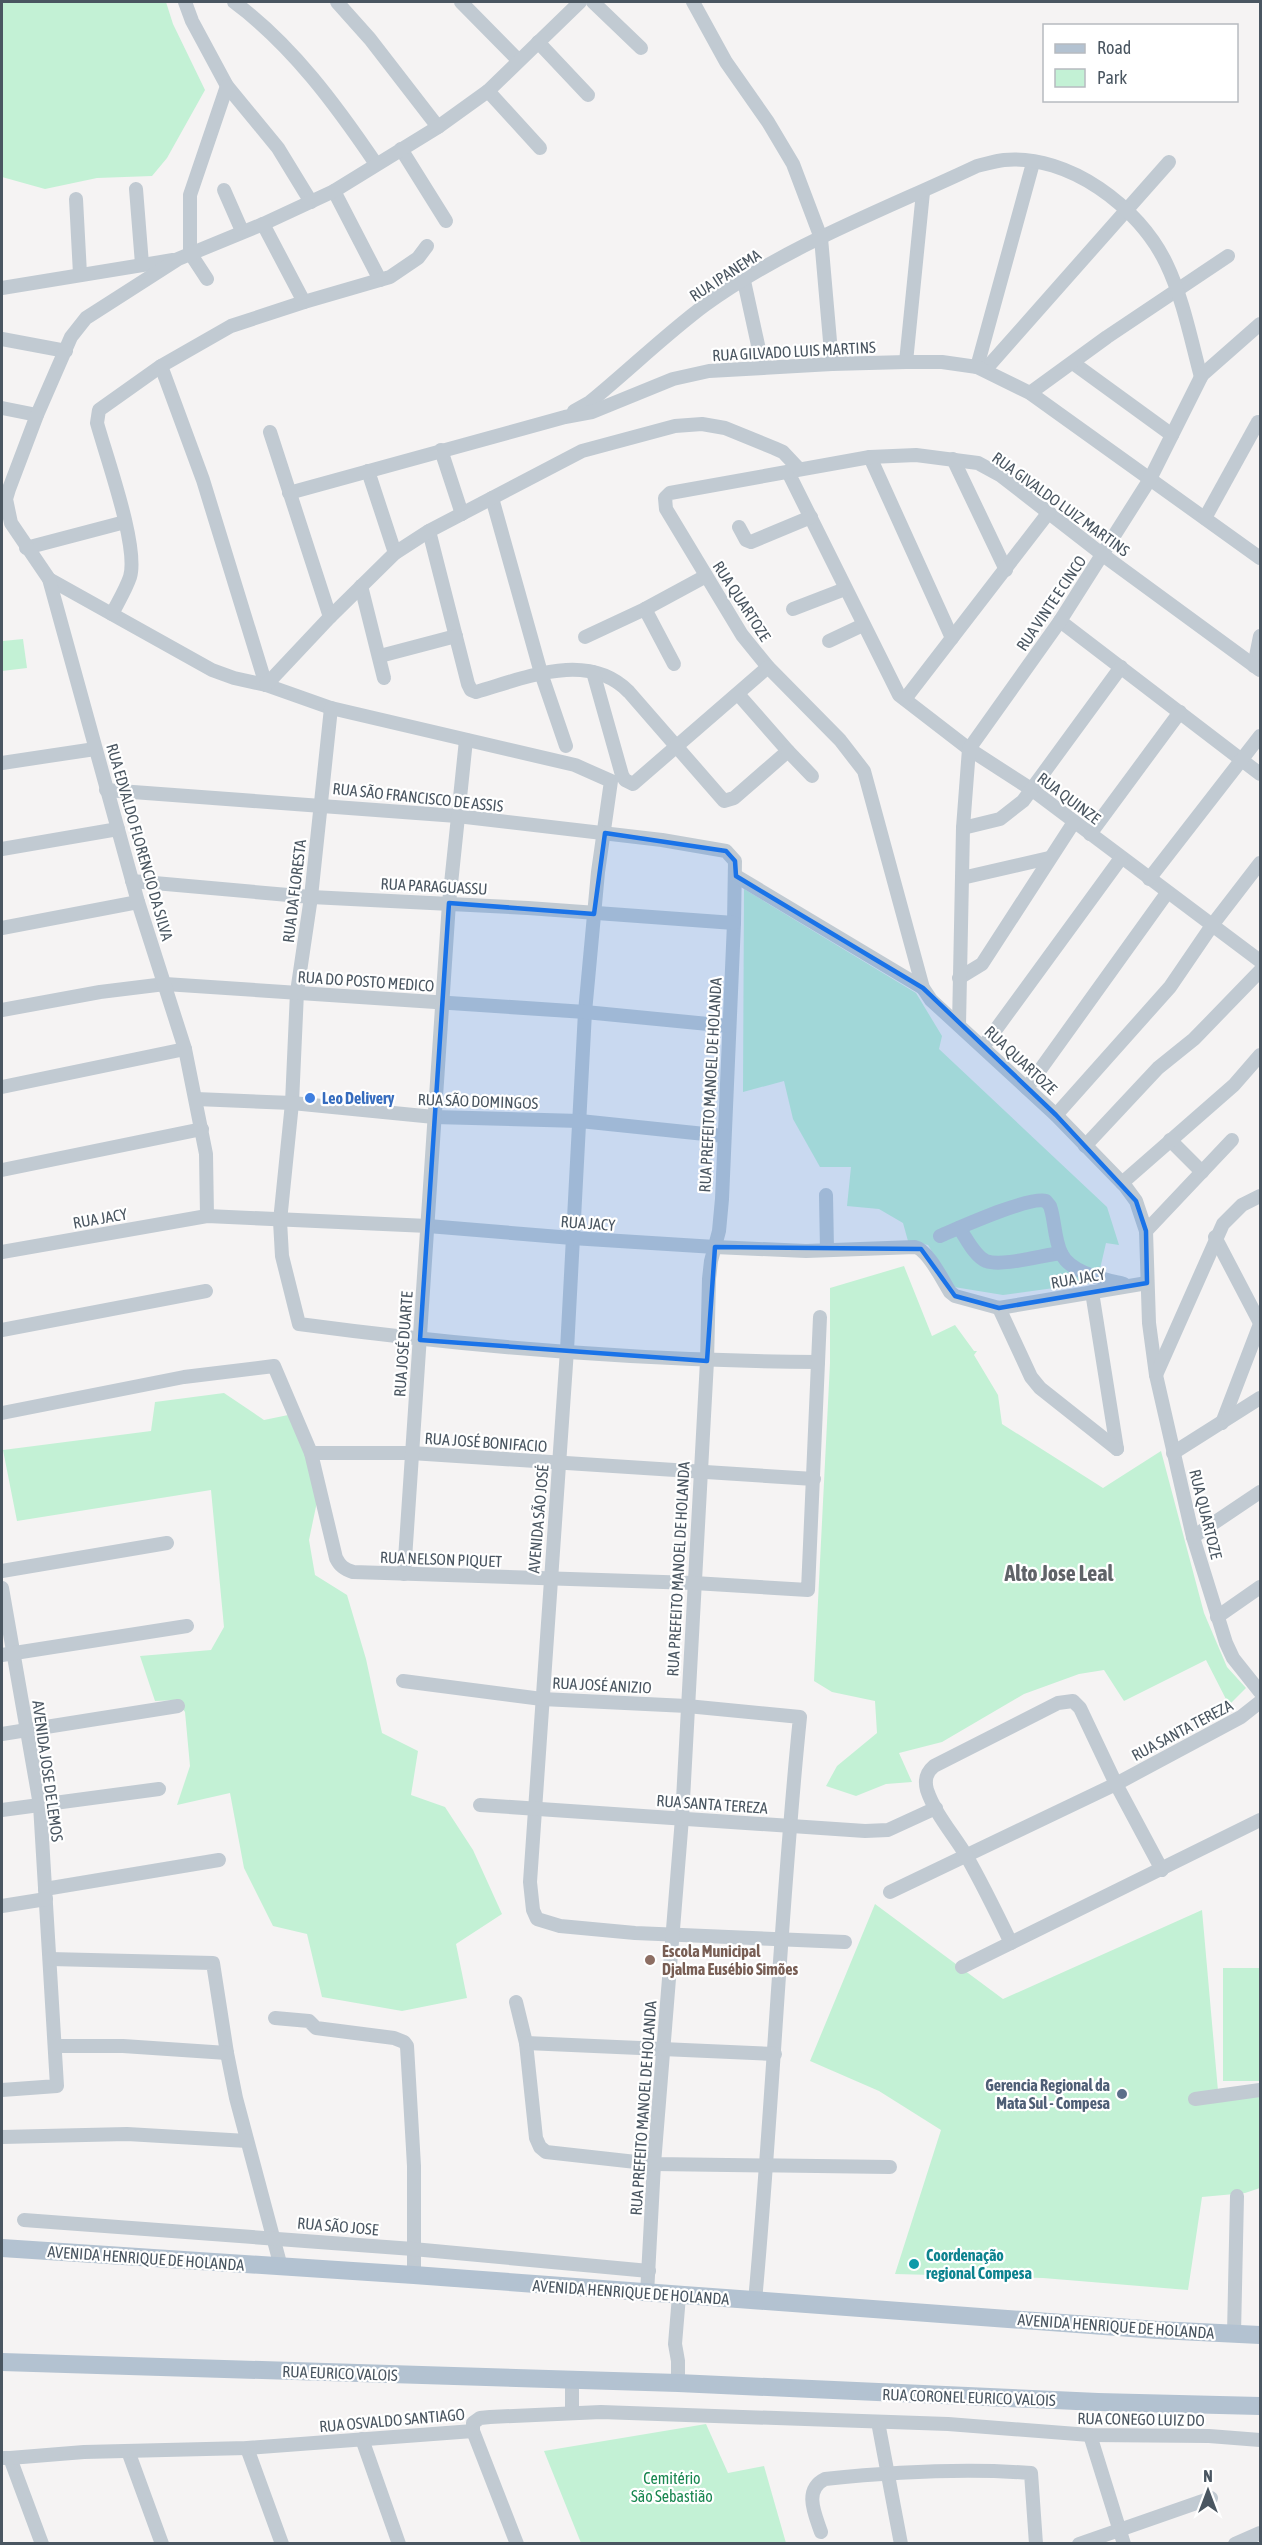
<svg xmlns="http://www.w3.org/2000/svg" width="1262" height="2545" font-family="'Asap Condensed',sans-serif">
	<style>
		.green { fill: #c3f1d5 }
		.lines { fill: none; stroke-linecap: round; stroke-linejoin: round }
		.minor { stroke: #c1cad2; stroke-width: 14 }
		.major { stroke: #b3c2d1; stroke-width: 18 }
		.marked { fill: #1a73e8; fill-opacity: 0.2; stroke: #1a73e8; stroke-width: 4.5; stroke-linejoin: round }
		.shop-dot { fill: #3f7fe0; stroke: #fff; stroke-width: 2 }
		.education-dot { fill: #8d6e63; stroke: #fff; stroke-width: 2 }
		.service-dot { fill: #5c6f8a; stroke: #fff; stroke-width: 2 }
		.culture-dot { fill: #0f9aa8; stroke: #fff; stroke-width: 2 }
		.labels { text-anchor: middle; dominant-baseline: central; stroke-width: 4.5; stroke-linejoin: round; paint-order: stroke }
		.street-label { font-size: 16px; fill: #4a5661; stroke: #fff }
		.shop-label { font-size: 16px; font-weight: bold; fill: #366cbe; stroke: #fff; text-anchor: start }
		.education-label { font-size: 16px; font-weight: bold; fill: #785e54; stroke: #fff; text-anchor: start }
		.service-label { font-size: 16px; font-weight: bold; fill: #4e5e75; stroke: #fff; text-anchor: end }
		.culture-label { font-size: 16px; font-weight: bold; fill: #0d838f; stroke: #fff; text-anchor: start }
		.park-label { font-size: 16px; fill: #17864f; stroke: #fff }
		.district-label { font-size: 22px; font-weight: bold; fill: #5f6368; stroke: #fff }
	</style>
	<rect width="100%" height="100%" fill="#f5f3f3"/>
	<!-- green -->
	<g class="green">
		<path d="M2 2H166L173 24 205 90 167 158 152 176 97 178 45 189 2 177Z"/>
		<path d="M2 630 3 641 23 639 27 668 2 671Z"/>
		<path d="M744 889 916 993 942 1036 939 1049 1107 1207 1119 1245 1106 1243 1097 1282 1003 1295 954 1287 928 1245 908 1241 903 1223 879 1209 847 1206 851 1167H820L793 1119 784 1081 743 1092Z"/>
		<path d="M904 1266 932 1336 955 1325 974 1351H977L974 1355 998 1395 1002 1424 1103 1488 1161 1451 1204 1613 1227 1667 1246 1688 1229 1705 1206 1660 1124 1701 1104 1670 1079 1674 1024 1694 942 1742 899 1753 912 1782 886 1784 856 1796 826 1786 837 1766 877 1733 875 1701 832 1692 814 1681 830 1363V1288Z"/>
		<path d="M224 1393 264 1420 293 1414 318 1497 309 1540 315 1575 347 1595 366 1659 382 1733 418 1751 411 1795 445 1807 473 1850 502 1914 456 1944 467 1998 402 2011 322 1997 307 1934 273 1926 244 1868 230 1793 177 1805 190 1766 185 1712 177 1700 155 1701 140 1656 211 1650 224 1627 211 1490 17 1521 3 1450 151 1431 155 1402Z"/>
		<path d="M875 1904 1003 1999 1202 1910 1218 2091 1260 2094V2188L1245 2193 1202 2197 1188 2290 1043 2278 895 2274 941 2130 879 2091 810 2061Z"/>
		<rect x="1223" y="1968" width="37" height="113"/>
		<path d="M706 2424 728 2473 764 2466 786 2543H581L544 2451Z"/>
	</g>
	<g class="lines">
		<!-- minor -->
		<g class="minor">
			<path d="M185 2 192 21 227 86 278 148 311 202"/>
			<path d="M234 2C292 45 336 105 376 164"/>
			<path d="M337 2 370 39 438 127"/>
			<path d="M461 2 518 60"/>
			<path d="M593 2 641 48"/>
			<path d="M693 2 726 62 768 122 793 164 821 238 832 364"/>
			<path d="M538 42 588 95"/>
			<path d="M488 91 540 148"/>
			<path d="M401 149 446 221"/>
			<path d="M136 189 142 264"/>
			<path d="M224 190 242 231"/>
			<path d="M334 191 380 280"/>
			<path d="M76 199 80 274"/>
			<path d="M263 224 304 302"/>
			<path d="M207 279 190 253V195L227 86"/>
			<path d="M744 281 763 368"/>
			<path d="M2 288 173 260"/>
			<path d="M2 339 66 351"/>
			<path d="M906 362 923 192"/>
			<path d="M1073 363 1172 435"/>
			<path d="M161 366 203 480 266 685"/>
			<path d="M977 367 1033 163"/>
			<path d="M985 370 1169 162"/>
			<path d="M1030 393 1107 337 1228 256"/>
			<path d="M2 408 37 415"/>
			<path d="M574 411 590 402C628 371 666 334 705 305 788 245 886 209 977 166 986 164 995 161 1004 160 1069 154 1139 207 1166 263 1183 298 1191 340 1201 377"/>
			<path d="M270 432 330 617"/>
			<path d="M441 450 462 514"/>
			<path d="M870 457 952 638"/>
			<path d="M953 459 1006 570"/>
			<path d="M368 471 395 553"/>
			<path d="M788 472 899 695 969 749 1031 789 1260 961"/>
			<path d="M289 493 565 417 592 412 673 379 709 371 832 364 906 362H942L977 367 1030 393 1260 558"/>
			<path d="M492 498 541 673 566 746"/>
			<path d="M1205 518 1258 422"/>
			<path d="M739 527 746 540 751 542 811 517"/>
			<path d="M429 531 468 684 471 690 476 692C525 678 588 650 629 692L724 801 734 798 788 751 738 694"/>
			<path d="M26 548 125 522"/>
			<path d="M49 579 212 670 234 678 266 685 331 708 575 765 611 781 598 872 585 1012 567 1350 530 1882 533 1910 537 1919 560 1926 635 1933 845 1942"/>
			<path d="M361 586 384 678"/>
			<path d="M645 609 674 664"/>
			<path d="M793 609 845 589"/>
			<path d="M112 614C118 602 126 589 130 577 139 547 106 456 97 423L99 410 161 366 231 326 304 302 390 277 418 258 427 246"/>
			<path d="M1060 621 1260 774"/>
			<path d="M585 637 645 609 706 576"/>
			<path d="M829 641 863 625"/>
			<path d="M380 656 456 636"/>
			<path d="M1254 666 1260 636"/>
			<path d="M1260 670 1103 555 1000 475 978 463 916 455 870 457 670 493 665 498 666 509 742 635 768 667 840 740 864 771 923 988 931 1000 1056 1115 1125 1186 1136 1201 1146 1231 1149 1323 1156 1375 1193 1537 1226 1643 1233 1658 1260 1692"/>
			<path d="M593 672 622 775 625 780 633 784 768 667"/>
			<path d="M266 685 330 617 395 553 429 531 582 451 675 426 702 424 725 428 774 448 783 452 799 469"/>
			<path d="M905 699 1049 512"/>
			<path d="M331 708 311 897 297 992 292 1103 280 1221 282 1256 299 1324C471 1347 645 1361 818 1362"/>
			<path d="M788 751 812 776"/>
			<path d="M2 763 95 749"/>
			<path d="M106 790 457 816 662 840 726 851 735 861 734 923 722 1199 719 1231 711 1261 709 1279 707 1361 682 1818 654 2164 647 2294"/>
			<path d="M963 828 1000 819 1023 801 1121 667"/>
			<path d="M1090 834 1180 712"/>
			<path d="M2 849 118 829"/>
			<path d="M736 876 923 988"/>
			<path d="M962 878 1049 858"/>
			<path d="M1149 879 1260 736"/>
			<path d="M132 881 311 897 528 908 734 923"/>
			<path d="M2 928 138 902"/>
			<path d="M959 978 982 964 1074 822"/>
			<path d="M2 1010 100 992 165 984 585 1012 729 1026"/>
			<path d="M959 1025 963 828 969 749 1060 621 1150 479 1202 375 1260 324"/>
			<path d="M983 1047 1121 858"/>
			<path d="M2 1087 185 1049"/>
			<path d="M1027 1088 1167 893"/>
			<path d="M196 1099 292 1103 434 1117 580 1121 724 1136"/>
			<path d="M1056 1115 1170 987 1213 924 1260 863"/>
			<path d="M1170 1140 1202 1172"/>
			<path d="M1085 1146 1158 1068 1194 1039 1260 971"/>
			<path d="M2 1170 202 1129"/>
			<path d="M1122 1183 1234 1085 1260 1055"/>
			<path d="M826 1195 827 1250"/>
			<path d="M207 1216 206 1154 185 1049 138 902 49 579 11 523 6 499 9 489 37 415 71 337 86 318 178 259 263 224 334 191 438 127 488 91 580 2"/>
			<path d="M959 1228C966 1237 974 1256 986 1261 1002 1267 1043 1255 1061 1253"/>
			<path d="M1146 1231 1232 1140"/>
			<path d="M940 1236C959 1228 1029 1196 1046 1201L1050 1206C1055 1220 1054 1238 1061 1253 1071 1274 1104 1279 1124 1284"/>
			<path d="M1215 1237 1260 1323"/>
			<path d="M2 1252 207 1216 428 1226 572 1238 715 1247 806 1251 915 1247C928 1250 942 1279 950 1292L955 1296 999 1308 1147 1283"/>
			<path d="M1092 1292 1117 1449"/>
			<path d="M999 1308 1031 1377 1040 1388 1117 1449"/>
			<path d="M2 1330 206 1291"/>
			<path d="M1156 1375 1223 1224 1242 1205 1260 1196"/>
			<path d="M2 1413 184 1377 274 1366 311 1453 336 1558C340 1566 344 1569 353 1572L694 1583 808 1590 820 1317"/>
			<path d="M1222 1423 1260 1324"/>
			<path d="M311 1453H411L814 1479"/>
			<path d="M1173 1453 1260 1398"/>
			<path d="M1193 1537 1260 1492"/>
			<path d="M2 1571 167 1543"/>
			<path d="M404 1574 449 903 466 740"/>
			<path d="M2 1588 40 1805 57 2086 2 2090"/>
			<path d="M1217 1617 1260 1587"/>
			<path d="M2 1655 187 1626"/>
			<path d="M403 1681 542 1699 687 1706 800 1717C780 1911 773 2106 755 2301"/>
			<path d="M2 1734 178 1706"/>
			<path d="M480 1805 865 1831 888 1830 936 1808"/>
			<path d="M2 1810 159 1789"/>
			<path d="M45 1889 219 1860"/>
			<path d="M890 1892 1116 1784 1241 1717 1260 1702"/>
			<path d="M2 1906 46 1899"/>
			<path d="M1011 1943C997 1914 983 1885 967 1857 954 1835 935 1814 927 1790 924 1779 927 1772 934 1766L1058 1703 1073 1701 1080 1708 1116 1784 1162 1870"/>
			<path d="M50 1959 213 1963 227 2053 236 2098 281 2267"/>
			<path d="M962 1967 1260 1820"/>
			<path d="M516 2002 526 2043 536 2138 540 2147 546 2152 654 2164 890 2167"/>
			<path d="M275 2018 309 2021 316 2028 394 2038 404 2042 407 2046 414 2166V2275"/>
			<path d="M526 2043 775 2054"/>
			<path d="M56 2046H123L227 2053"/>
			<path d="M1195 2099 1260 2090"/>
			<path d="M2 2137 127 2134 247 2141"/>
			<path d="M24 2220 413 2249 649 2271"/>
			<path d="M1234 2334 1237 2196"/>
			<path d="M572 2379V2412"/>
			<path d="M678 2383V2361L675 2344 679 2296"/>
			<path d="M878 2422 901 2544"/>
			<path d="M473 2431 517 2544"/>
			<path d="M1090 2435 1124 2544"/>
			<path d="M362 2439 399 2544"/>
			<path d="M247 2448 282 2544"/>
			<path d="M128 2451 162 2544"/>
			<path d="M4 2458H10L42 2544"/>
			<path d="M10 2458 84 2452 247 2448 473 2431V2423L480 2418 490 2417 601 2412 948 2424 1090 2435 1209 2436 1260 2440"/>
			<path d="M821 2532C815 2514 803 2490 825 2479 893 2472 962 2468 1031 2473L1036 2544"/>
			<path d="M1079 2544 1211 2498"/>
			<path d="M1235 2544 1260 2533"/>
		</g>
		<!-- major -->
		<g class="major">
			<path d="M2 2248 414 2275 1158 2330 1260 2335"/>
			<path d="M2 2362 678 2383 1098 2402 1260 2406"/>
		</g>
	</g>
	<!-- marked area -->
	<path class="marked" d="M605 833 726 851 735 861 736 876 923 988 1056 1115 1136 1201 1146 1231 1147 1283 999 1308 955 1296 921 1249 715 1247 707 1361 420 1340 449 903 594 914Z"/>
	<!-- markers -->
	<circle class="shop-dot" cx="310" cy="1098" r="6"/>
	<circle class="education-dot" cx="650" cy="1960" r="6"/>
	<circle class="service-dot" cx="1122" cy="2094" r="6"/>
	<circle class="culture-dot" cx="914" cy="2264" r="6"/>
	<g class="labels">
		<!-- street labels -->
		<g class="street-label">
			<text transform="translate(725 275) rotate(-33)">RUA IPANEMA</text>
			<text transform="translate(794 351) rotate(-3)">RUA GILVADO LUIS MARTINS</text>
			<text transform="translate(1061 504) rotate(36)">RUA GIVALDO LUIZ MARTINS</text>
			<text transform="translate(742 601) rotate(57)">RUA QUARTOZE</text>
			<text transform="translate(1051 603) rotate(-56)">RUA VINTE E CINCO</text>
			<text transform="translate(418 797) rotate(6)">RUA SÃO FRANCISCO DE ASSIS</text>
			<text transform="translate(1069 798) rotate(37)">RUA QUINZE</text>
			<text transform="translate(140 842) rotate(74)">RUA EDVALDO FLORENCIO DA SILVA</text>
			<text transform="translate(434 886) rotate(3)">RUA PARAGUASSU</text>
			<text transform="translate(294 891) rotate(-83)">RUA DA FLORESTA</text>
			<text transform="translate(366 981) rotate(4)">RUA DO POSTO MEDICO</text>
			<text transform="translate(1021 1060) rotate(43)">RUA QUARTOZE</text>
			<text transform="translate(710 1085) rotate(-87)">RUA PREFEITO MANOEL DE HOLANDA</text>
			<text transform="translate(478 1101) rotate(2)">RUA SÃO DOMINGOS</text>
			<text transform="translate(100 1218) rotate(-10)">RUA JACY</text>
			<text transform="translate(588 1223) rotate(4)">RUA JACY</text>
			<text transform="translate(1078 1278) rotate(-10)">RUA JACY</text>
			<text transform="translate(403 1344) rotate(-86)">RUA JOSÉ DUARTE</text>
			<text transform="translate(486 1442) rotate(4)">RUA JOSÉ BONIFACIO</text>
			<text transform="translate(1206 1514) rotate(76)">RUA QUARTOZE</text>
			<text transform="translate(538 1519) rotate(-85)">AVENIDA SÃO JOSÉ</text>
			<text transform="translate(441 1559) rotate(2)">RUA NELSON PIQUET</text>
			<text transform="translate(678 1569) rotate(-87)">RUA PREFEITO MANOEL DE HOLANDA</text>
			<text transform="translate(602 1685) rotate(3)">RUA JOSÉ ANIZIO</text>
			<text transform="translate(1182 1730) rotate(-28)">RUA SANTA TEREZA</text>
			<text transform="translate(48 1771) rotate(82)">AVENIDA JOSE DE LEMOS</text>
			<text transform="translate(712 1804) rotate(4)">RUA SANTA TEREZA</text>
			<text transform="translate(643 2108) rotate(-86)">RUA PREFEITO MANOEL DE HOLANDA</text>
			<text transform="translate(338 2226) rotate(5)">RUA SÃO JOSE</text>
			<text transform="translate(146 2258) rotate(4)">AVENIDA HENRIQUE DE HOLANDA</text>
			<text transform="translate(631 2292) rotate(4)">AVENIDA HENRIQUE DE HOLANDA</text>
			<text transform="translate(1116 2326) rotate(4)">AVENIDA HENRIQUE DE HOLANDA</text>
			<text transform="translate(340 2373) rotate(2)">RUA EURICO VALOIS</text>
			<text transform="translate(969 2397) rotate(2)">RUA CORONEL EURICO VALOIS</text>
			<text transform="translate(1141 2419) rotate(1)">RUA CONEGO LUIZ DO</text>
			<text transform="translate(392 2420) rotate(-5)">RUA OSVALDO SANTIAGO</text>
		</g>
		<!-- shop labels -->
		<g class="shop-label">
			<text x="322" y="1098">Leo Delivery</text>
		</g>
		<!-- education labels -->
		<g class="education-label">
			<text x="662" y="1951">Escola Municipal<tspan x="662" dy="18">Djalma Eusébio Simões</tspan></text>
		</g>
		<!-- service labels -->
		<g class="service-label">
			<text x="1110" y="2085">Gerencia Regional da<tspan x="1110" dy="18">Mata Sul - Compesa</tspan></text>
		</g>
		<!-- culture labels -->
		<g class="culture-label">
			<text x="926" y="2255">Coordenação<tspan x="926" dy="18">regional Compesa</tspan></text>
		</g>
		<!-- park labels -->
		<g class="park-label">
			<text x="672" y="2478">Cemitério<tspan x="672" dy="18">São Sebastião</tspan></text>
		</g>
		<!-- district labels -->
		<g class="district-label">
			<text x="1059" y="1573">Alto Jose Leal</text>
		</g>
	</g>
	<!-- border -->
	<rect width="1262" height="2545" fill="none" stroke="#4a5661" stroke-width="6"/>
	<!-- legend -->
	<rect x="1043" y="24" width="195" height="78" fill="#ffffff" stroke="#b7bbc0" stroke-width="1.5"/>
	<rect x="1055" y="44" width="30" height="9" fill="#b3c2d1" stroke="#b7bbc0" stroke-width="1.5"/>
	<text x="1097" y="54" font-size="18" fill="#4a5661">Road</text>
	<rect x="1055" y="69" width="30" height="18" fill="#c3f1d5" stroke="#b7bbc0" stroke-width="1.5"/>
	<text x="1097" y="84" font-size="18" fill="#4a5661">Park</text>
	<!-- north arrow -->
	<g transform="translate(1208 2491)" stroke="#ffffff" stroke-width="4.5" paint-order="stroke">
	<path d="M0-4.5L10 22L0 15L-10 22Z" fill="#4a5661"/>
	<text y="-9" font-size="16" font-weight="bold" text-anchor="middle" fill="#4a5661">N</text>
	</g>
</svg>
